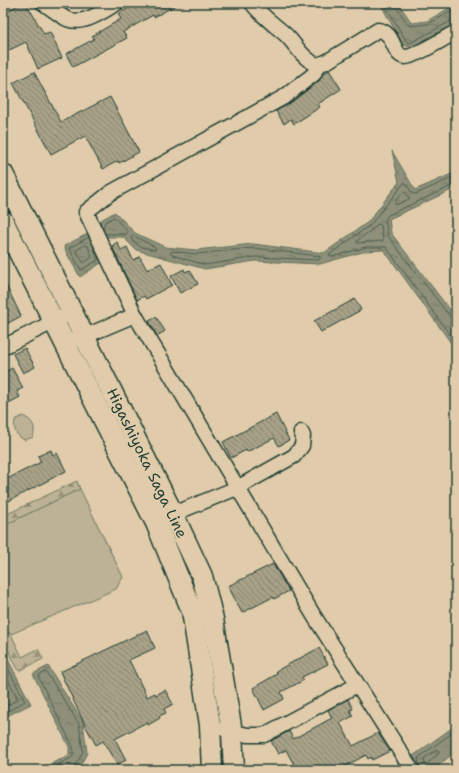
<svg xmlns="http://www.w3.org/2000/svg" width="459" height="773" font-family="'Shantell Sans',sans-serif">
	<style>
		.forest { fill: url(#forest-firs); stroke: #6e7864 }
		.garden { fill: #bdb295; stroke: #6e7864 }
		.water { fill: url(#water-ripples); stroke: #626f5d }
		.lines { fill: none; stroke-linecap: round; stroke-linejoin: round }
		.shore { stroke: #4b5e50; stroke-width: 1 }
		.building { fill: url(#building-back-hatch); stroke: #1f3d34 }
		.minor-casing { stroke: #1f3d34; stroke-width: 17 }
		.secondary-casing { stroke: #1f3d34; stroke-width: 23 }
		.minor { stroke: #e0ccaa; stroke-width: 14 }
		.secondary { stroke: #e0ccaa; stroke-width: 20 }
		.labels { text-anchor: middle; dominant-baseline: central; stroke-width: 3; stroke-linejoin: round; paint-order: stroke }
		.street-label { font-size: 15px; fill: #1f3d34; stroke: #e0ccaa }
	</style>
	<defs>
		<pattern id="forest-firs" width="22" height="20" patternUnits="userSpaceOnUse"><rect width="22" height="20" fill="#bdb295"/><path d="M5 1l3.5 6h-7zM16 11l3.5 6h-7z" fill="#99927a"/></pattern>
		<pattern id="water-ripples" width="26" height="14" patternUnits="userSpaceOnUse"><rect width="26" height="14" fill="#8e9079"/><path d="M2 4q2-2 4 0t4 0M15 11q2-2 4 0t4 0" fill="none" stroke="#737764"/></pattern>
		<pattern id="building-back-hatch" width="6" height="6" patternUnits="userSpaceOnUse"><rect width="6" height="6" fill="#a7a187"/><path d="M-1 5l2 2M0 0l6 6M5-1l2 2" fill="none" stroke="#87846f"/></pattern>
	</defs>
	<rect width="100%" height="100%" fill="#e0ccaa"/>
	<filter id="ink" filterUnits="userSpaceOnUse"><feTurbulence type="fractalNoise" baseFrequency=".025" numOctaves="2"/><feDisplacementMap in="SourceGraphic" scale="8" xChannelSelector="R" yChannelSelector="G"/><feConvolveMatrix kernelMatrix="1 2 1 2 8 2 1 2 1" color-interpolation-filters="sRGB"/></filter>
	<g filter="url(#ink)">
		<!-- forest -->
		<g class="forest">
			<path d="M77 481 80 489 3 526V516Z"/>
			<path d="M6 631 11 634 22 657 38 649 43 659 19 671 5 644 3 645V633Z"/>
		</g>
		<!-- garden -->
		<g class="garden">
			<path d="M23 416C33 421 36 426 33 437L25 440C16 436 13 430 15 420Z"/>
			<path d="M80 489 123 577 116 589 11 634 6 631 3 633V526Z"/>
		</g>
		<!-- water -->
		<g class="water">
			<path d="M380 3H398L412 23 427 21 456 4V23L411 47 403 45Z"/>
			<path d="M392 151 415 190 456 172V188L389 219 391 233 456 318V350L384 250 366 251 320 264 255 261 205 269 136 250 123 237H106L97 245 104 261 80 277 67 254 64 246 99 228 101 220 115 212 135 233 165 247 196 250 253 244 324 253 368 222 399 182Z"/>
			<path d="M3 650 31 704 3 718Z"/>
			<path d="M48 666 83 722 87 753 80 766 72 770H38L69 755V747L33 674Z"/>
			<path d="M456 725V751L433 770H407L410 758Z"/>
		</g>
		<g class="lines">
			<!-- shore -->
			<g class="shore">
				<path d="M384 3 406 41 410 43 453 20H456"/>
				<path d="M395 3 396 7 408 24 411 26 428 24 456 9"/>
				<path d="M456 176 416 194 412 193 406 183H404L370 225 329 255 332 257 366 247H386L456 343"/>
				<path d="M456 184 388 215 385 220 388 236 451 318 456 320"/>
				<path d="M404 192 409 197V199L396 205 395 202Z"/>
				<path d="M378 224 381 225 383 241 357 243 358 240 373 229Z"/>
				<path d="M103 229 105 222 114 217 128 232 126 234H105"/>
				<path d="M134 236 155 247 156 249 154 250 139 246 131 239 132 237Z"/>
				<path d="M89 237 69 248 81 270 98 260 93 245"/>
				<path d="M85 245 88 246 92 257 84 263 76 251Z"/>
				<path d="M253 248 319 256 320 259 318 260 255 257 205 265 172 255 170 253 172 251 196 254Z"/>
				<path d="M3 659 25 701 3 714"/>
				<path d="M3 670 18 699 3 708"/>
				<path d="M437 750 439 751V753L427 764H425L424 759Z"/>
				<path d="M419 766 418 758 456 730"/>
				<path d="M47 770 71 758 73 756V747L39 678V675L46 672 47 673 79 724 83 752 77 763 72 767V770"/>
			</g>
		</g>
		<!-- building -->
		<g class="building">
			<path d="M21 3H26L44 34 50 32 62 58 38 69 26 42 3 53V14Z"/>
			<path d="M138 3H180L154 17 153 15 123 32 127 38 73 67 66 54 94 39 92 36 121 19 118 14Z"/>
			<path d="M329 70 341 89 318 104 320 107 294 124 291 119 284 124 276 111 289 104 319 81 323 74Z"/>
			<path d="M34 72 61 122 110 97 139 152 119 163 118 161 103 169 85 136 51 154 13 83Z"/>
			<path d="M117 242 121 250 127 247 133 260 140 257 147 270 161 263 172 285 146 299 144 296 137 300 112 246Z"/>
			<path d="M184 269 185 272 190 270 198 284 180 293 171 276Z"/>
			<path d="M3 279 21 316 3 326Z"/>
			<path d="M355 299 361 310 321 332 314 321Z"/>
			<path d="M156 317 165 331 157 336 149 321Z"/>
			<path d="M25 348 35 367 23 373 13 354Z"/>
			<path d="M12 368 23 388 17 391 20 397 3 406V373Z"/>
			<path d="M276 414 289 440 279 446 274 438 247 452 246 450 231 458 223 442Z"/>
			<path d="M51 450 53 455 57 453 66 471 3 504V481L41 462 38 456Z"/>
			<path d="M273 564 289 591 274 599 273 597 242 613 228 586Z"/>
			<path d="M147 630 155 648 129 660 147 697 155 693 156 695 165 690 173 704 164 709 166 713 159 716 160 718 148 725 147 722 115 739 126 760 117 765 103 741 96 745 85 725 60 672Z"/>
			<path d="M319 648 328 664 302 677 304 680 281 692 284 699 264 710 253 688 277 674 276 671Z"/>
			<path d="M348 699 353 709 350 710 353 716 340 723 353 746 378 733 390 751 372 760 371 757 368 759 366 755 338 770H297L286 750 278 754 271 741 289 731 293 739 332 718 328 710Z"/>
		</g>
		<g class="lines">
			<defs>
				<g id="minor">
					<path d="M43 3C51 8 59 15 67 19 83 26 104 11 117 3"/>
					<path d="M252 3C261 16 274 24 286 35 296 45 303 59 317 65L326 62 378 30C395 31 392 56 405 57 415 57 446 37 456 32"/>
					<path d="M135 315 86 212 110 193 284 97 314 74 317 65"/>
					<path d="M76 340 135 315 314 616 412 770"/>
					<path d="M3 347 61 318"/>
					<path d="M173 514 237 488 294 456 302 446 303 436 301 432"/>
					<path d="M224 729 247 735H264L357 685"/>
				</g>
				<g id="secondary">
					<path d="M3 174 173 514 202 576 213 619 232 732 234 770"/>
					<path d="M3 221 156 523 192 611 210 725 212 770"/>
				</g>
			</defs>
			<!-- minor casing -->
			<use href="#minor" class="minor-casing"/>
			<!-- secondary casing -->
			<use href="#secondary" class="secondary-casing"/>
			<!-- minor -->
			<use href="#minor" class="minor"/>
			<!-- secondary -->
			<use href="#secondary" class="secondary"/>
		</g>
	</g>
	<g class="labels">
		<!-- street labels -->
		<g class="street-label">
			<text transform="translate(147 463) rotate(64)">Higashiyoka Saga Line</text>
		</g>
	</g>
	<!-- margin -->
	<rect width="459" height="773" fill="none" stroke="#e0ccaa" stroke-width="16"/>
	<rect x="8" y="8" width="443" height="757" fill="none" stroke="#1f3d34" stroke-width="1.5" filter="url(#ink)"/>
</svg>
